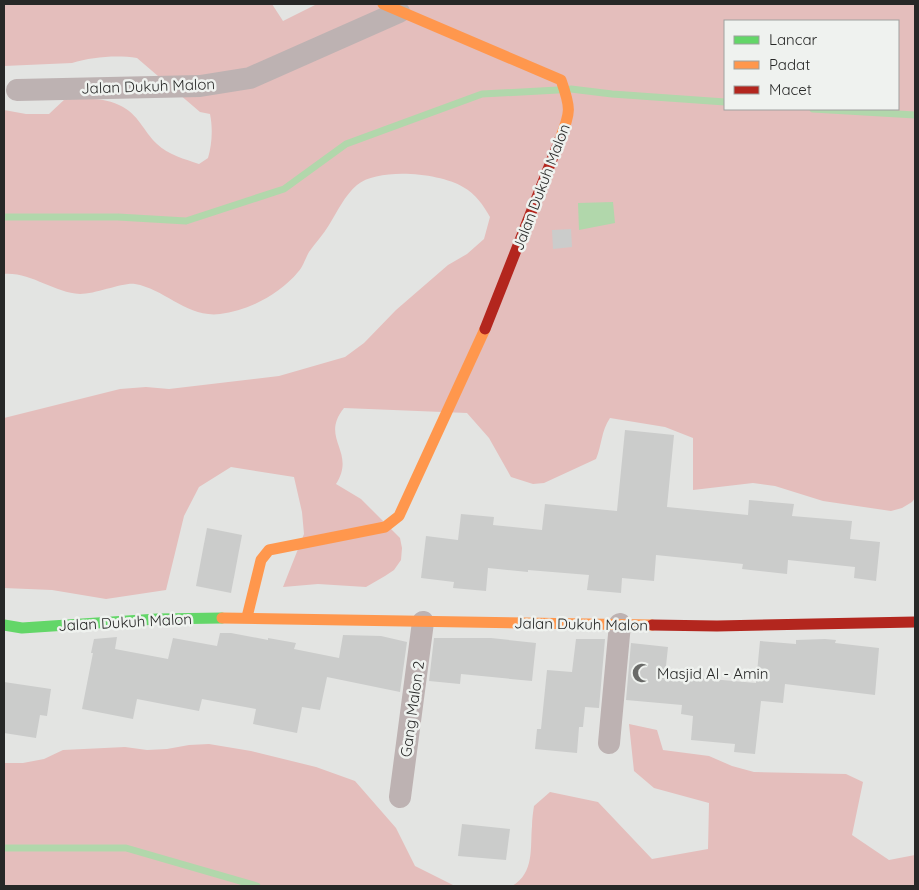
<svg xmlns="http://www.w3.org/2000/svg" width="919" height="890" font-family="Quicksand,sans-serif">
	<style>
		.green { fill: #e4bebc; fill-rule: evenodd }
		.water { fill: #b1d7ab }
		.lines { fill: none; stroke-linecap: round; stroke-linejoin: round }
		.stream { stroke: #b1d7ab; stroke-width: 7 }
		.building { fill: #cbcccb }
		.street { stroke: #bdb2b2; stroke-width: 22 }
		.fast { stroke: #63d668; stroke-width: 11 }
		.slow { stroke: #ff974d; stroke-width: 11 }
		.jam { stroke: #b3261e; stroke-width: 11 }
		.labels { text-anchor: middle; dominant-baseline: central; stroke-width: 5; stroke-linejoin: round; paint-order: stroke }
		.street-label { font-size: 15px; fill: #272827; stroke: #eff2ef }
		.poi-label { font-size: 15px; fill: #272827; stroke: #eff2ef; text-anchor: start }
	</style>
	<rect width="100%" height="100%" fill="#e3e4e2"/>
	<!-- green -->
	<g class="green">
		<path d="M4 4H272L283 21 317 4H915V498L912 502 902 508 891 511 823 501 775 486 753 483 693 490V438L665 427 610 418C601 431 602 445 596 459L544 483 533 484 511 477 489 438 467 413 344 408C319 439 357 451 336 484L361 499 400 538 402 548 401 560 394 570 385 576 366 587 318 584 283 587 304 534 302 512 294 477 231 467 199 487 184 516 166 590 106 599 52 590 4 588V418L120 389 146 387 169 389 279 376 345 357 364 343 396 310 448 265 467 254 484 239 490 217C483 205 476 194 463 187 440 173 379 167 357 185 345 195 337 212 329 225 323 235 315 243 309 252 305 259 303 267 298 272 280 294 248 311 220 314 187 318 165 289 135 284 124 282 96 294 80 294 54 293 31 272 4 274V110L26 114H49L65 99C83 99 103 97 119 105 139 114 143 131 157 144 168 155 185 159 199 164L208 158C212 144 213 129 210 114L200 112 137 58C116 55 92 57 72 63L4 66ZM725 21H898V109H725Z"/>
		<path d="M629 724 657 730 663 750 709 756 732 766 754 772 846 774 863 782 852 835 889 860 915 855V886H512C535 873 530 847 532 826 532 819 533 813 534 806L550 792 598 802 652 859 708 849 709 803 654 788 634 771Z"/>
		<path d="M209 744 251 751 316 767 355 781 396 828 415 866 455 886H4V763H23L44 759 63 750 125 747 147 750 167 749 189 745Z"/>
	</g>
	<!-- water -->
	<path class="water" d="M613 202 615 223 579 230 578 203Z"/>
	<g class="lines">
		<!-- stream -->
		<g class="stream">
			<path d="M571 89 612 94 725 102"/>
			<path d="M813 109 915 115"/>
			<path d="M4 217H118L186 221 284 189 346 144 482 94 558 90"/>
			<path d="M4 848H126L257 886"/>
		</g>
	</g>
	<!-- building -->
	<g class="building">
		<path d="M571 229 572 247 553 249 552 230Z"/>
		<path d="M625 430 674 435 667 507 748 515 749 500 794 504 792 516 852 521 850 539 880 542 876 581 854 578 855 567 788 560 787 574 742 569 743 564 656 555 654 581 622 578 621 593 587 590 589 575 528 570V572L488 568 486 591 453 588 454 582 421 578 426 536 458 540 461 514 494 517 493 525 542 530 545 504 617 511Z"/>
		<path d="M207 528 242 535 231 593 196 586Z"/>
		<path d="M220 633H231L268 640V638L296 643 294 649 339 658 343 635 381 636 407 642 400 692 327 677 320 710 302 707 297 733 253 724 256 709 202 699 199 711 137 699 133 719 82 709 93 653H91L94 639 117 637 115 649 168 659 173 638 217 646Z"/>
		<path d="M434 638H491L536 643 532 681 461 674 460 684 429 681Z"/>
		<path d="M576 639H605L599 708 585 707 583 727H579L577 753 535 749 537 729H541L547 670 572 672Z"/>
		<path d="M825 639 836 640 835 643 879 648 875 695 785 684 783 703 761 701 755 754 734 752 735 744 691 740 693 716 681 714 682 705 626 700 631 643 668 647 665 675 756 683 760 641 796 644V640Z"/>
		<path d="M4 682 51 689 47 716 40 715 36 738 4 733Z"/>
		<path d="M462 824 510 829 506 860 458 856Z"/>
	</g>
	<g class="lines">
		<!-- street -->
		<g class="street">
			<path d="M17 90 200 86 250 78 399 12"/>
			<path d="M609 743 620 624"/>
			<path d="M400 797 423 622"/>
		</g>
		<!-- fast -->
		<path class="fast" d="M4 625 22 628 157 619 222 618"/>
		<!-- slow -->
		<g class="slow">
			<path d="M383 4 561 80C571 108 571 112 560 139"/>
			<path d="M247 617 261 560 269 550 385 527 399 516 485 329"/>
			<path d="M222 618 652 625"/>
		</g>
		<!-- jam -->
		<g class="jam">
			<path d="M485 329 560 139"/>
			<path d="M652 625 717 626 915 622"/>
		</g>
	</g>
	<!-- icons -->
	<defs>
		<symbol id="mosque-bare" viewBox="-9 -9 18 18"><path d="M3.5-4.9A6 6 0 1 0 3.5 4.9A5 5 0 1 1 3.5-4.9Z" fill="#696a68" stroke="#eff2ef" stroke-width="2.5" paint-order="stroke"/></symbol>
	</defs>
	<g fill-rule="evenodd">
		<use href="#mosque-bare" x="628" y="659" width="28" height="28"/>
	</g>
	<g class="labels">
		<!-- street labels -->
		<g class="street-label">
			<text transform="translate(148 86) rotate(-2)">Jalan Dukuh Malon</text>
			<text transform="translate(541 187) rotate(-69)">Jalan Dukuh Malon</text>
			<text transform="translate(125 622) rotate(-3)">Jalan Dukuh Malon</text>
			<text transform="translate(581 624) rotate(1)">Jalan Dukuh Malon</text>
			<text transform="translate(412 709) rotate(-82)">Gang Malon 2</text>
		</g>
		<!-- poi labels -->
		<g class="poi-label">
			<text x="657" y="673">Masjid Al - Amin</text>
		</g>
	</g>
	<!-- border -->
	<rect width="919" height="890" fill="none" stroke="#272827" stroke-width="10"/>
	<!-- legend -->
	<rect x="724" y="20" width="175" height="90" fill="#eff2ef" stroke="#9fa19f"/>
	<rect x="734" y="36" width="25" height="8" fill="#63d668" stroke="#9fa19f"/>
	<text x="769" y="45" font-size="15" fill="#272827">Lancar</text>
	<rect x="734" y="61" width="25" height="8" fill="#ff974d" stroke="#9fa19f"/>
	<text x="769" y="70" font-size="15" fill="#272827">Padat</text>
	<rect x="734" y="86" width="25" height="8" fill="#b3261e" stroke="#9fa19f"/>
	<text x="769" y="95" font-size="15" fill="#272827">Macet</text>
</svg>
